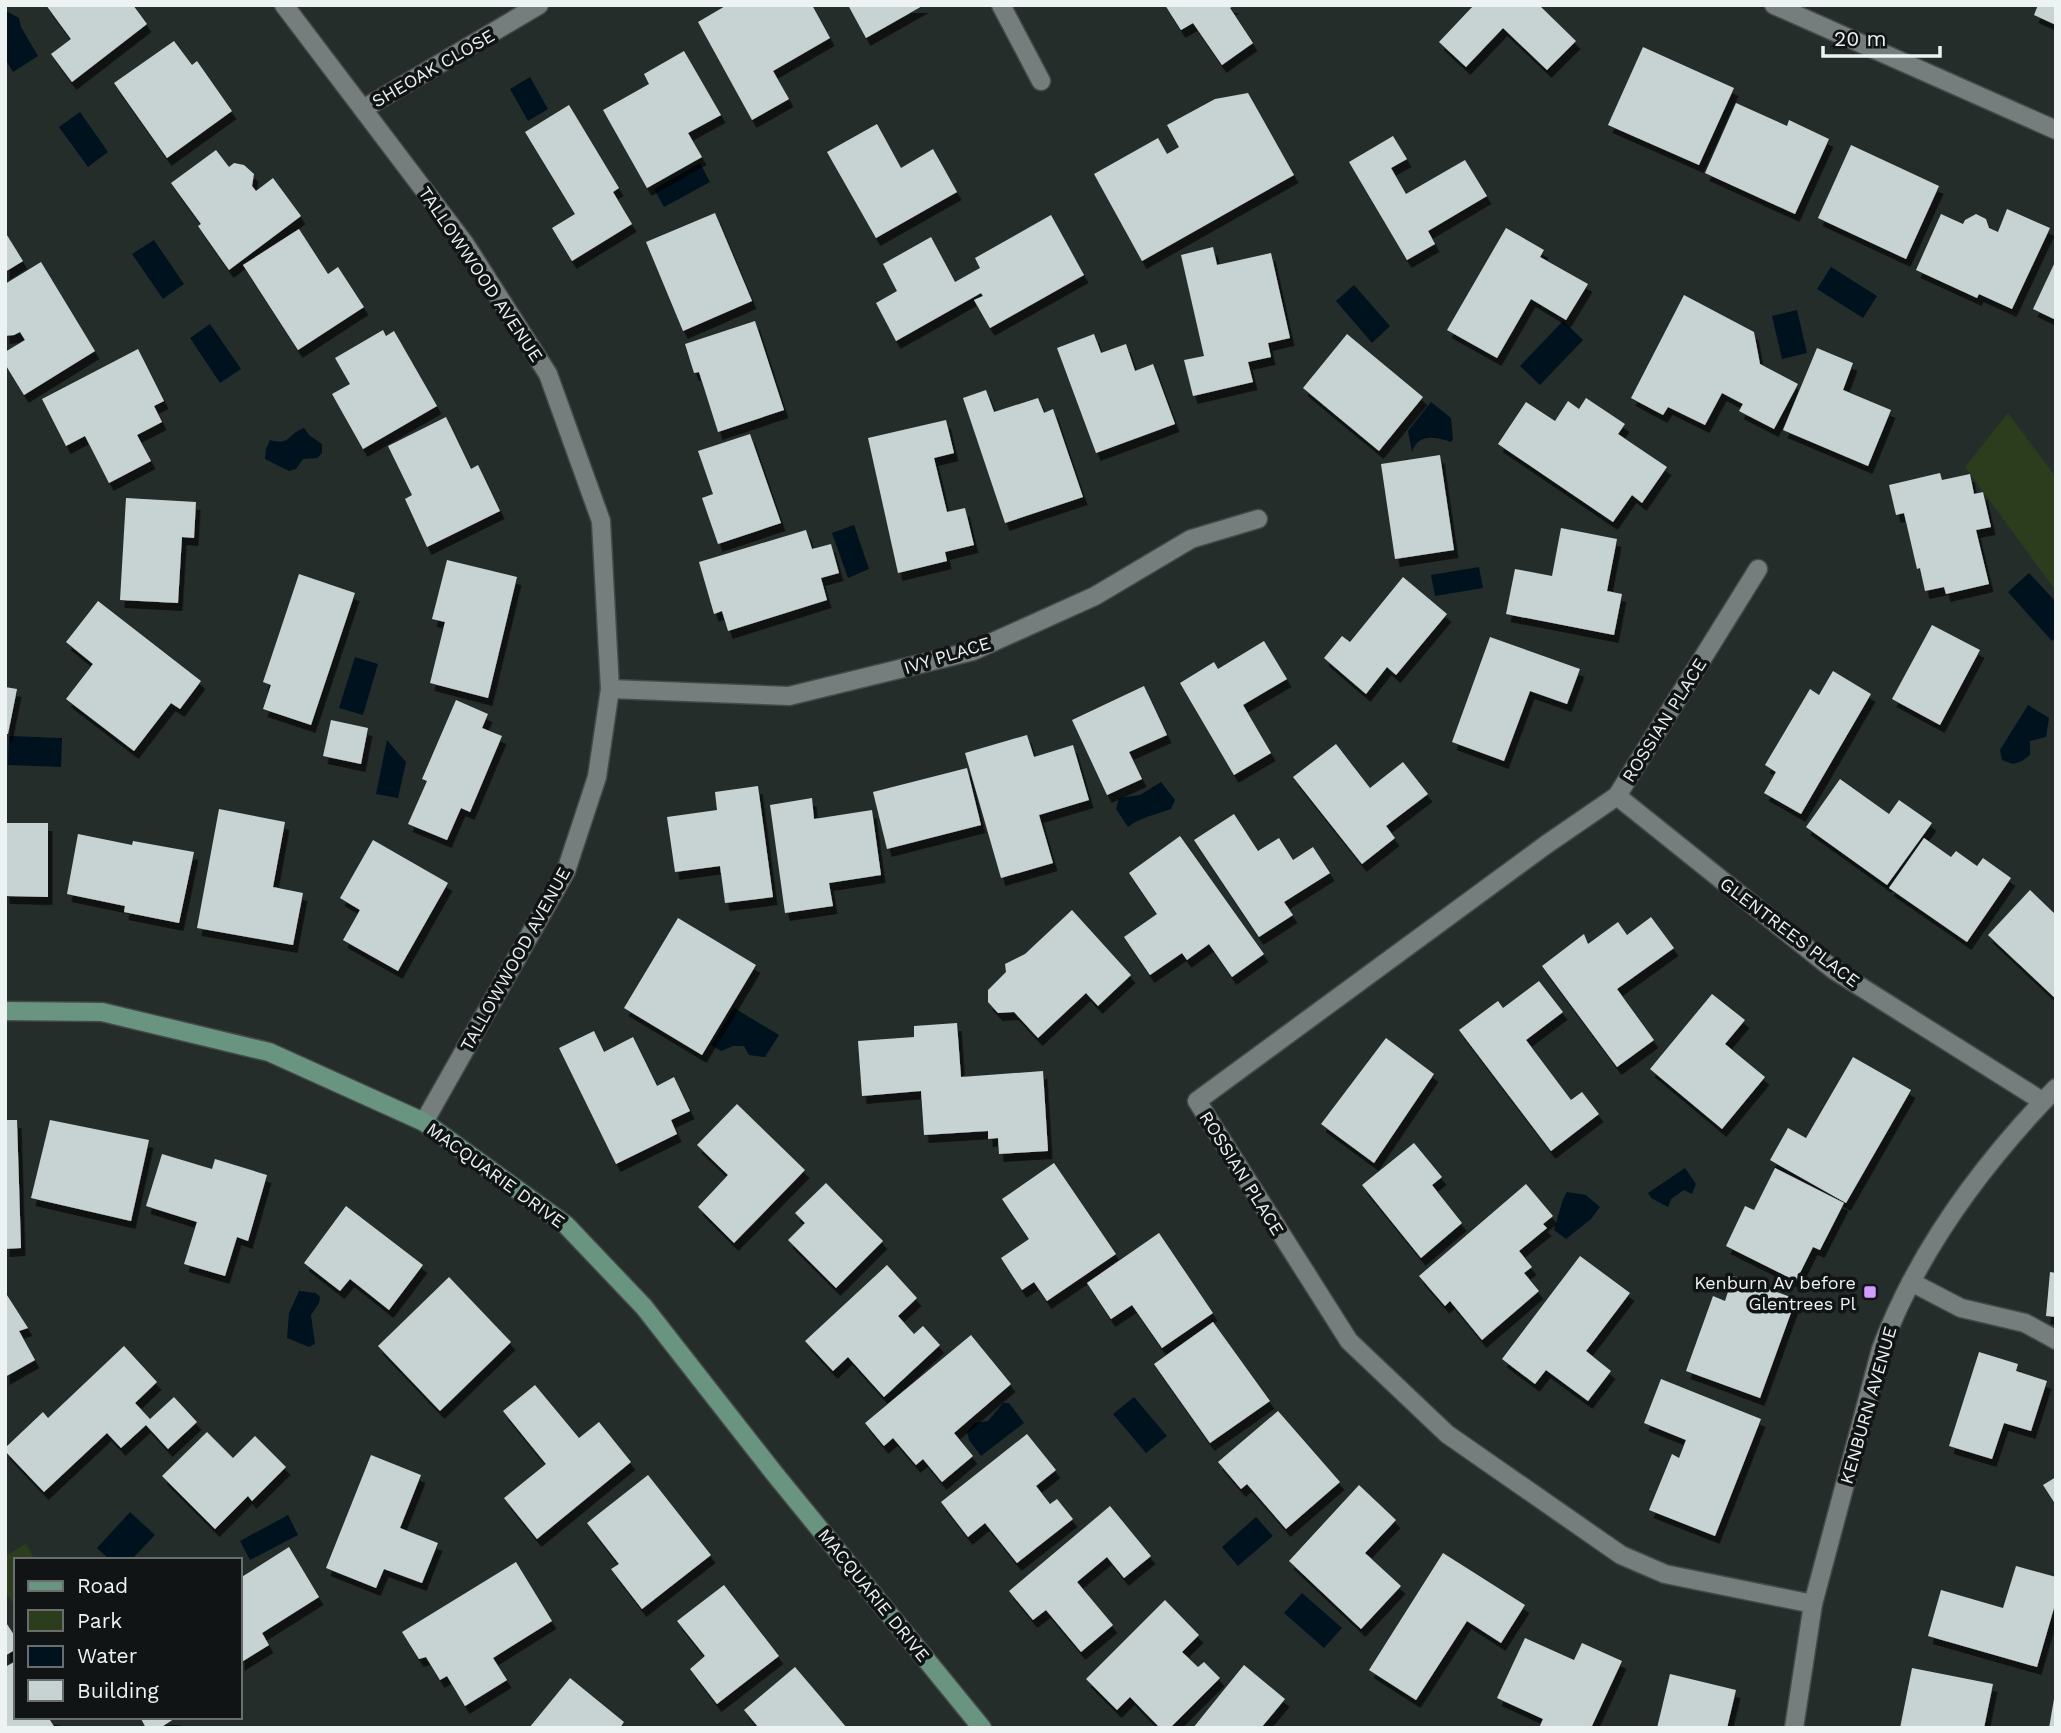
<svg xmlns="http://www.w3.org/2000/svg" width="2061" height="1733" font-family="'Work Sans',sans-serif">
	<style>
		.green { fill: #2b3d1c }
		.water { fill: #00121d }
		.building { fill: #c7d2d3; filter: url(#shadow) }
		.lines { fill: none; stroke-linecap: round; stroke-linejoin: round }
		.street-casing { stroke: #444a49; stroke-width: 21 }
		.secondary-casing { stroke: #444a49; stroke-width: 21 }
		.street { stroke: #757e7c; stroke-width: 18 }
		.secondary { stroke: #699480; stroke-width: 18 }
		.poi-dot { fill: #d29dfd; stroke: #111414; stroke-width: 2.5 }
		.labels { text-anchor: middle; dominant-baseline: central; stroke-width: 7; stroke-linejoin: round; paint-order: stroke }
		.street-label { font-size: 18px; fill: #edf3f2; stroke: #111414 }
		.poi-label { font-size: 18px; fill: #edf3f2; stroke: #111414; text-anchor: end }
	</style>
	<defs>
		<filter id="shadow"><feDropShadow dx="4.5" dy="8" stdDeviation="0" flood-color="#0009"/></filter>
	</defs>
	<rect width="100%" height="100%" fill="#252d2b"/>
	<!-- green -->
	<g class="green">
		<path d="M2008 413 2056 477V591L1965 467Z"/>
		<path d="M26 1544 35 1560H16V1609L5 1590V1556Z"/>
	</g>
	<!-- water -->
	<g class="water">
		<path d="M6 11 19 18 21 27 38 56 13 72 5 59Z"/>
		<path d="M530 77 548 109 528 121 510 89Z"/>
		<path d="M80 112 108 152 88 167 59 127Z"/>
		<path d="M700 163 710 182 664 207 654 189Z"/>
		<path d="M154 240 184 284 163 299 132 254Z"/>
		<path d="M1831 267 1877 296 1863 318 1817 289Z"/>
		<path d="M1354 285 1390 326 1372 343 1336 301Z"/>
		<path d="M1797 310 1807 353 1782 359 1772 316Z"/>
		<path d="M1563 321 1583 340 1540 385 1520 366Z"/>
		<path d="M210 324 241 369 220 383 190 338Z"/>
		<path d="M1431 402 1451 418 1453 439 1451 442C1436 437 1418 433 1412 452L1408 431Z"/>
		<path d="M304 428 309 435 322 444V453L317 458 303 459 296 469 289 471 265 459 266 449 270 440C291 446 287 434 304 428Z"/>
		<path d="M854 525 869 569 848 578 832 533Z"/>
		<path d="M1479 567 1483 588 1435 596 1431 575Z"/>
		<path d="M2029 573 2056 602V637L2052 641 2008 592Z"/>
		<path d="M355 657 378 664 363 715 339 708Z"/>
		<path d="M2028 705 2049 718 2046 737 2030 741V755L2022 761 2013 764 2002 760 2000 750Z"/>
		<path d="M9 736 62 738 61 767 8 765Z"/>
		<path d="M387 740 406 762 398 798 376 794Z"/>
		<path d="M1161 782 1175 800 1171 809C1155 815 1141 817 1128 827L1116 809 1119 798 1140 795Z"/>
		<path d="M734 1008 779 1035 765 1057 749 1055 744 1046H733L721 1051 711 1045Z"/>
		<path d="M1685 1168 1696 1184 1692 1194 1684 1190 1671 1199 1668 1207 1651 1198 1648 1193Z"/>
		<path d="M1567 1192 1586 1195 1600 1207 1591 1219 1566 1239 1554 1230C1558 1219 1561 1200 1567 1192Z"/>
		<path d="M299 1291 316 1293 320 1297 319 1303 311 1315 315 1344 309 1347 287 1338 289 1313Z"/>
		<path d="M1134 1397 1167 1436 1146 1453 1113 1414Z"/>
		<path d="M1003 1403H1009L1024 1423 981 1456 969 1440 967 1432 974 1423 988 1421Z"/>
		<path d="M130 1512 155 1535 131 1560H110L97 1548Z"/>
		<path d="M288 1515 298 1535 250 1560 240 1541Z"/>
		<path d="M1256 1517 1273 1536 1238 1566 1222 1547Z"/>
		<path d="M1302 1593 1342 1628 1324 1648 1284 1613Z"/>
	</g>
	<!-- building -->
	<g class="building">
		<path d="M46 5H133L147 24 72 82 51 54 71 39Z"/>
		<path d="M727 5H812L830 38 773 71 789 99 752 120 698 22Z"/>
		<path d="M848 5H924L866 38Z"/>
		<path d="M1165 5H1235L1230 8 1253 43 1222 65 1193 23 1181 30Z"/>
		<path d="M1474 5H1539L1576 41 1547 70 1503 28 1466 67 1439 42Z"/>
		<path d="M2038 5H2056V25L2034 15Z"/>
		<path d="M174 41 192 65 197 61 232 111 167 158 114 83Z"/>
		<path d="M1643 47 1734 88 1699 165 1608 125Z"/>
		<path d="M684 51 721 115 688 133 702 157 647 188 603 110 649 84 644 74Z"/>
		<path d="M1248 93 1294 175 1142 261 1094 174 1158 138 1167 154 1179 147 1167 125 1215 99Z"/>
		<path d="M1736 103 1787 126 1789 120 1829 139 1795 214 1705 173Z"/>
		<path d="M569 105 619 188 613 192 632 224 572 261 552 228 575 214 525 132Z"/>
		<path d="M877 124 901 168 933 149 957 192 876 238 827 152Z"/>
		<path d="M1393 136 1407 159 1391 168 1406 194 1465 160 1487 196 1428 231 1435 244 1407 260 1349 162Z"/>
		<path d="M1851 145 1939 186 1906 259 1818 218Z"/>
		<path d="M216 150 229 167 234 163 244 165 254 174 252 186 256 191 273 178 301 216 229 270 198 226 201 224 171 183Z"/>
		<path d="M2007 209 2050 228 2012 309 1979 294 1977 298 1916 270 1941 214 1963 224 1965 220 1976 214 1986 219 1989 228 1998 232Z"/>
		<path d="M715 213 752 301 683 331 646 242Z"/>
		<path d="M1051 215 1084 275 990 328 974 300 983 296 981 293 896 341 876 303 897 291 883 264 931 237 955 282 980 268 975 258Z"/>
		<path d="M1506 228 1544 250 1540 257 1588 284 1566 320 1531 299 1497 358 1447 330Z"/>
		<path d="M299 229 328 274 338 267 364 307 298 350 243 265Z"/>
		<path d="M5 232 23 261 5 272Z"/>
		<path d="M1213 247 1217 265 1271 253 1290 338 1268 343 1271 357 1248 362 1253 382 1193 396 1184 360 1204 356 1181 255Z"/>
		<path d="M2056 260V320L2033 309Z"/>
		<path d="M41 262 95 351 24 395 5 364V352L25 340 20 332 14 335 5 336V284Z"/>
		<path d="M1684 295 1754 332 1760 364 1798 384 1774 429 1739 411 1743 404 1722 393 1705 425 1668 407 1663 415 1631 398Z"/>
		<path d="M755 321 784 410 718 432 699 372 694 373 685 344Z"/>
		<path d="M383 330 386 336 394 331 437 406 363 449 332 394 350 384 335 358Z"/>
		<path d="M1094 334 1101 353 1126 344 1135 371 1153 364 1175 424 1096 453 1057 348Z"/>
		<path d="M1347 334 1423 397 1379 451 1303 388Z"/>
		<path d="M1817 348 1853 363 1843 390 1891 410 1868 466 1783 430Z"/>
		<path d="M138 349 164 401 154 406 162 422 137 435 151 461 109 483 85 436 66 446 42 399Z"/>
		<path d="M986 390 994 412 1038 398 1044 413 1053 409 1083 497 1005 523 963 398Z"/>
		<path d="M1586 398 1625 424 1618 434 1667 467 1642 503 1632 495 1613 522 1498 444 1526 402 1555 421 1568 401 1579 409Z"/>
		<path d="M446 417 471 469 478 465 500 511 427 547 405 499 412 495 388 446Z"/>
		<path d="M946 420 954 453 934 458 947 512 965 508 974 545 945 552 947 561 898 573 868 438Z"/>
		<path d="M750 434 781 523 718 544 702 498 713 494 698 451Z"/>
		<path d="M1440 455 1454 550 1395 559 1381 464Z"/>
		<path d="M1940 473 1942 480 1970 474 1974 494 1983 492 1991 527 1976 530 1989 584 1946 594 1944 587 1925 591 1920 568 1917 569 1904 513 1896 515 1889 485Z"/>
		<path d="M126 498 196 502 194 538 182 537 178 603 120 600Z"/>
		<path d="M1561 528 1617 539 1607 591 1622 594 1614 635 1506 614 1515 569 1552 576Z"/>
		<path d="M806 530 812 549 831 544 839 573 821 578 827 600 728 631 722 611 714 614 699 562Z"/>
		<path d="M447 560 517 577 488 698 430 683 445 622 432 619Z"/>
		<path d="M299 574 355 593 311 725 263 709 271 685 263 682Z"/>
		<path d="M1403 577 1447 614 1396 675 1387 667 1366 694 1324 658 1342 636 1350 642Z"/>
		<path d="M98 601 201 681 180 709 171 703 134 751 66 699 93 664 66 642Z"/>
		<path d="M1932 625 1980 650 1940 725 1892 699Z"/>
		<path d="M1490 637 1580 669 1567 704 1530 691 1504 761 1452 742Z"/>
		<path d="M1264 641 1287 679 1243 705 1271 753 1234 775 1180 683 1214 662 1218 669Z"/>
		<path d="M1833 671 1871 694 1801 814 1764 793 1776 772 1765 765 1810 689 1819 695Z"/>
		<path d="M1144 686 1167 735 1129 752 1142 779 1107 795 1072 720Z"/>
		<path d="M5 687 17 689 8 734H5Z"/>
		<path d="M456 700 488 714 482 728 502 736 470 812 461 808 447 840 408 824 427 781 422 779Z"/>
		<path d="M331 720 368 728 361 764 323 756Z"/>
		<path d="M1027 735 1034 757 1073 745 1089 800 1039 815 1053 863 1001 878 965 753Z"/>
		<path d="M1336 744 1370 788 1403 762 1428 794 1386 826 1395 838 1362 864 1293 777Z"/>
		<path d="M967 768 981 825 887 849 873 792Z"/>
		<path d="M1840 779 1889 814 1899 800 1932 823 1887 885 1806 827Z"/>
		<path d="M758 786 773 897 725 903 720 866 675 872 667 817 717 810 715 792Z"/>
		<path d="M812 798 814 819 872 810 881 875 829 883 833 906 785 913 770 805Z"/>
		<path d="M219 809 285 822 273 887 303 893 293 945 197 928Z"/>
		<path d="M1234 814 1258 851 1279 838 1293 860 1313 847 1330 873 1284 902 1293 915 1259 937 1194 840Z"/>
		<path d="M5 823H48V897L5 896Z"/>
		<path d="M78 834 132 845 133 841 194 852 179 923 124 912 125 906 67 894Z"/>
		<path d="M1180 836 1264 954 1232 977 1209 944 1187 960 1182 953 1150 975 1124 937 1157 914 1129 873Z"/>
		<path d="M1924 838 1951 857 1956 851 1977 866 1983 858 2011 878 1967 942 1889 888Z"/>
		<path d="M373 840 448 883 398 971 343 940 360 910 340 898Z"/>
		<path d="M2030 890 2056 915V999L1988 935Z"/>
		<path d="M1072 910 1131 975 1098 1006 1086 993 1038 1038 1014 1012 998 1013 988 1002V990L1006 972 1005 964 1025 954Z"/>
		<path d="M1651 917 1674 948 1617 989 1654 1040 1617 1067 1542 966 1584 934 1588 944 1618 922 1627 935Z"/>
		<path d="M678 918 756 965 702 1055 624 1008Z"/>
		<path d="M1539 981 1563 1012 1526 1040 1571 1100 1582 1092 1599 1114 1551 1151 1459 1030 1498 1001 1503 1008Z"/>
		<path d="M1712 994 1745 1020 1725 1044 1765 1077 1722 1129 1650 1069Z"/>
		<path d="M957 1023 961 1077 1043 1071 1048 1151 999 1154 998 1138 988 1139V1131L924 1135 921 1091 862 1096 858 1041 914 1037V1026Z"/>
		<path d="M594 1031 604 1052 633 1037 657 1086 674 1077 690 1111 671 1120 677 1134 616 1164 559 1048Z"/>
		<path d="M1386 1038 1434 1074 1374 1163 1321 1124Z"/>
		<path d="M1853 1057 1911 1090 1846 1203 1770 1160 1788 1128 1806 1138Z"/>
		<path d="M737 1104 805 1170 734 1243 698 1207 728 1175 697 1145Z"/>
		<path d="M5 1120H17L21 1248 5 1249Z"/>
		<path d="M50 1120 149 1140 131 1221 31 1198Z"/>
		<path d="M1414 1143 1442 1177 1432 1185 1462 1223 1421 1258 1362 1185Z"/>
		<path d="M162 1154 212 1169 215 1159 267 1175 248 1241 237 1237 225 1276 184 1264 197 1222 146 1206Z"/>
		<path d="M1054 1163 1116 1254 1047 1301 1034 1282 1022 1290 1001 1258 1029 1239 1002 1199Z"/>
		<path d="M1775 1168 1844 1203 1820 1250 1813 1247 1796 1281 1726 1246 1745 1206 1754 1210Z"/>
		<path d="M826 1183 883 1241 836 1288 788 1240 805 1223 795 1213Z"/>
		<path d="M1526 1184 1553 1216 1543 1224 1547 1228 1519 1251 1532 1267 1524 1273 1539 1291 1482 1340 1450 1301 1445 1306 1419 1276Z"/>
		<path d="M346 1206 423 1265 389 1310 350 1279 340 1291 304 1263Z"/>
		<path d="M1159 1233 1213 1313 1162 1348 1132 1305 1111 1319 1087 1283Z"/>
		<path d="M1580 1256 1630 1293 1586 1351 1611 1371 1588 1401 1546 1370 1535 1384 1502 1359Z"/>
		<path d="M887 1265 917 1298 898 1316 914 1334 923 1326 940 1345 884 1397 848 1357 833 1371 805 1341Z"/>
		<path d="M2050 1272 2056 1273V1317L2046 1316Z"/>
		<path d="M1733 1276 1796 1299 1760 1398 1686 1371 1713 1296 1725 1301Z"/>
		<path d="M449 1277 511 1342 440 1411 378 1346Z"/>
		<path d="M5 1292 28 1328 19 1331 35 1360 5 1377Z"/>
		<path d="M1213 1322 1270 1401 1210 1443 1154 1364Z"/>
		<path d="M971 1335 1011 1384 954 1433 973 1456 942 1482 923 1459 916 1465 893 1438 884 1446 865 1423Z"/>
		<path d="M124 1346 157 1382 135 1403 150 1419 174 1397 197 1422 168 1449 146 1425 121 1448 107 1433 44 1492 5 1451V1448L43 1412 48 1418Z"/>
		<path d="M1979 1352 2018 1364 2016 1371 2047 1381 2031 1431 2004 1423 1992 1459 1949 1446Z"/>
		<path d="M1661 1379 1761 1419 1715 1536 1649 1510 1672 1454 1679 1458 1686 1440 1644 1423Z"/>
		<path d="M535 1385 579 1438 599 1422 631 1462 537 1539 504 1498 546 1464 503 1411Z"/>
		<path d="M1278 1411 1340 1482 1286 1529 1247 1484 1241 1489 1218 1462Z"/>
		<path d="M207 1432 233 1458 255 1436 286 1467 252 1501 248 1496 215 1529 162 1476Z"/>
		<path d="M1027 1434 1056 1470 1036 1486 1050 1504 1057 1499 1073 1519 1017 1563 985 1523 968 1537 941 1502Z"/>
		<path d="M371 1455 421 1475 400 1528 438 1543 422 1583 384 1569 376 1588 326 1568Z"/>
		<path d="M648 1475 711 1555 642 1609 611 1569 619 1564 587 1523Z"/>
		<path d="M2056 1477V1505L2043 1485Z"/>
		<path d="M1359 1485 1396 1520 1365 1553 1401 1586 1361 1629 1289 1561Z"/>
		<path d="M1110 1506 1151 1556 1124 1578 1107 1557 1077 1582 1113 1625 1081 1652 1046 1610 1033 1620 1009 1591Z"/>
		<path d="M289 1547 319 1597 262 1633 269 1645 240 1663V1578Z"/>
		<path d="M1443 1553 1525 1605 1501 1643 1467 1621 1416 1700 1369 1670Z"/>
		<path d="M516 1562 552 1621 493 1658 507 1680 465 1706 447 1676 440 1680 426 1657 419 1659 402 1632Z"/>
		<path d="M2016 1566 2056 1577V1601L2037 1667 1928 1636 1941 1590 2003 1608Z"/>
		<path d="M724 1585 779 1656 717 1704 690 1669 705 1656 677 1621Z"/>
		<path d="M1165 1600 1199 1635 1182 1652 1198 1667 1204 1662 1220 1678 1170 1728H1160L1130 1697 1117 1710 1086 1679Z"/>
		<path d="M5 1621 16 1638V1649L5 1656Z"/>
		<path d="M1525 1638 1574 1660 1582 1643 1622 1661 1591 1728H1539L1543 1719 1497 1698Z"/>
		<path d="M16 1661V1717H56L50 1720 55 1728H5V1667Z"/>
		<path d="M1244 1665 1285 1699 1261 1728H1193Z"/>
		<path d="M795 1667 847 1728H759L744 1710Z"/>
		<path d="M1912 1668 1993 1684 1984 1728H1900Z"/>
		<path d="M1670 1674 1736 1690 1727 1728H1657Z"/>
		<path d="M570 1678 624 1722 620 1728H529Z"/>
		<path d="M2054 1699 2056 1728H2049Z"/>
		<path d="M140 1717H177L160 1728H146Z"/>
	</g>
	<g class="lines">
		<defs>
			<g id="street">
				<path d="M284 5 465 244 548 374 601 521 610 689 597 777 566 871 424 1122"/>
				<path d="M1001 5 1041 81"/>
				<path d="M1774 5 2056 130"/>
				<path d="M363 109 539 5"/>
				<path d="M1758 569 1617 796 1547 844 1197 1101 1349 1341 1447 1434 1621 1555 1665 1574 1813 1604"/>
				<path d="M610 689 789 696 973 651 1095 596 1191 539 1258 519"/>
				<path d="M1617 796 1834 970 2042 1101"/>
				<path d="M1911 1282 1961 1308 2025 1323 2056 1340"/>
				<path d="M1794 1728 1813 1604 1881 1349C1918 1250 1983 1163 2056 1088"/>
			</g>
			<path id="secondary" d="M5 1011 102 1012 269 1052 424 1122 566 1225 644 1307 774 1473 982 1728"/>
		</defs>
		<!-- street casing -->
		<use href="#street" class="street-casing"/>
		<!-- secondary casing -->
		<use href="#secondary" class="secondary-casing"/>
		<!-- street -->
		<use href="#street" class="street"/>
		<!-- secondary -->
		<use href="#secondary" class="secondary"/>
	</g>
	<!-- markers -->
	<rect class="poi-dot" x="1863" y="1285" width="14" height="14" rx="3.5"/>
	<g class="labels">
		<!-- street labels -->
		<g class="street-label">
			<text transform="translate(433 68) rotate(-30)">SHEOAK CLOSE</text>
			<text transform="translate(481 274) rotate(56)">TALLOWWOOD AVENUE</text>
			<text transform="translate(947 655) rotate(-17)">IVY PLACE</text>
			<text transform="translate(1664 720) rotate(-58)">ROSSIAN PLACE</text>
			<text transform="translate(1790 932) rotate(37)">GLENTREES PLACE</text>
			<text transform="translate(515 959) rotate(-61)">TALLOWWOOD AVENUE</text>
			<text transform="translate(1242 1173) rotate(58)">ROSSIAN PLACE</text>
			<text transform="translate(496 1175) rotate(36)">MACQUARIE DRIVE</text>
			<text transform="translate(1868 1405) rotate(-74)">KENBURN AVENUE</text>
			<text transform="translate(874 1595) rotate(51)">MACQUARIE DRIVE</text>
		</g>
		<!-- poi labels -->
		<g class="poi-label">
			<text x="1856" y="1282">Kenburn Av before<tspan x="1856" dy="21">Glentrees Pl</tspan></text>
		</g>
	</g>
	<!-- border -->
	<rect width="2061" height="1733" fill="none" stroke="#edf3f2" stroke-width="14"/>
	<!-- legend -->
	<rect x="14" y="1558" width="228" height="161" fill="#111414" stroke="#696d6d" stroke-width="2"/>
	<rect x="28" y="1581" width="35" height="10" fill="#699480" stroke="#696d6d" stroke-width="2"/>
	<text x="77" y="1593" font-size="21" fill="#edf3f2">Road</text>
	<rect x="28" y="1610" width="35" height="21" fill="#2b3d1c" stroke="#696d6d" stroke-width="2"/>
	<text x="77" y="1628" font-size="21" fill="#edf3f2">Park</text>
	<rect x="28" y="1646" width="35" height="21" fill="#00121d" stroke="#696d6d" stroke-width="2"/>
	<text x="77" y="1663" font-size="21" fill="#edf3f2">Water</text>
	<rect x="28" y="1680" width="35" height="21" fill="#c7d2d3" stroke="#696d6d" stroke-width="2"/>
	<text x="77" y="1698" font-size="21" fill="#edf3f2">Building</text>
	<!-- scale -->
	<path d="M1823 46v10h117v-10" fill="none" stroke="#edf3f2" stroke-width="3.5"/>
	<text x="1834" y="46" font-size="21" fill="#edf3f2" stroke="#111414" stroke-width="5" paint-order="stroke">20 m</text>
</svg>
